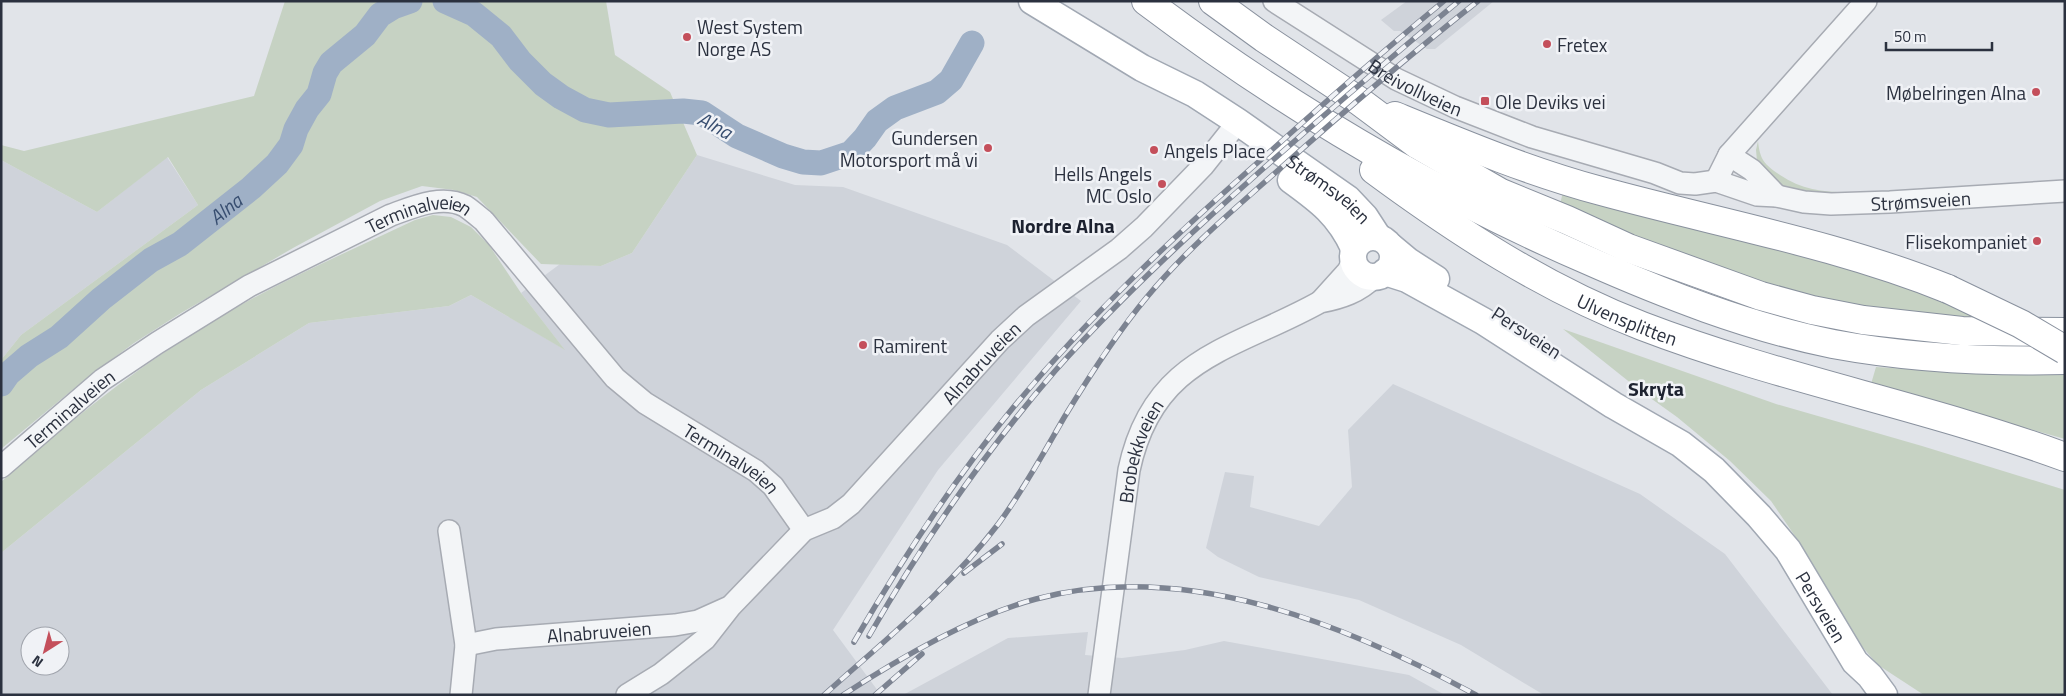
<svg xmlns="http://www.w3.org/2000/svg" width="2066" height="696" font-family="'Titillium Web',sans-serif">
	<style>
		.built { fill: #cfd3da; fill-rule: evenodd }
		.green { fill: #c6d2c3 }
		.water { fill: #9fb0c6 }
		.lines { fill: none; stroke-linecap: round; stroke-linejoin: round }
		.river { stroke: #9fb0c6; stroke-width: 25 }
		.minor-casing { stroke: #a7abb3; stroke-width: 24 }
		.major-casing { stroke: #a1a8b3; stroke-width: 29 }
		.highway-casing { stroke: #89919e; stroke-width: 30 }
		.minor { stroke: #f3f5f7; stroke-width: 21 }
		.major { stroke: #fff; stroke-width: 26 }
		.highway { stroke: #fff; stroke-width: 28 }
		.rail-casing { stroke: #7c8391; stroke-width: 5.5 }
		.rail { stroke: #f0f2f6; stroke-width: 4; stroke-dasharray: 11; stroke-linecap: butt }
		.highway-bridge-casing { stroke: #89919e; stroke-width: 30; stroke-linecap: butt }
		.highway-bridge { stroke: #fff; stroke-width: 28 }
		.poi-dot { fill: #c44f5b; stroke: #f0f2f6; stroke-width: 2 }
		.labels { text-anchor: middle; dominant-baseline: central; stroke-width: 5; stroke-linejoin: round; paint-order: stroke }
		.poi-label { font-size: 19px; fill: #2b313f; stroke: #f0f2f6; text-anchor: start }
		.street-label { font-size: 19px; fill: #2b313f; stroke: #f0f2f6 }
		.water-label { font-size: 20px; font-style: italic; fill: #384e70; stroke: #f0f2f6 }
		.neighbourhood-label { font-size: 20px; font-weight: bold; fill: #1d2230; stroke: #f0f2f6 }
	</style>
	<rect width="100%" height="100%" fill="#e1e4e9"/>
	<!-- built -->
	<g class="built">
		<path d="M1407 1H1494L1435 49H1427L1400 31H1394L1381 20Z"/>
		<path d="M697 155 795 185 843 187 1007 245 1081 301 938 470 833 630 881 695H1V553L201 390 309 323 449 306 471 295 564 349 521 293 560 264 601 266 632 253ZM30 636H60V666H30Z"/>
		<path d="M167 157 198 205 21 335 1 360V160L97 212Z"/>
		<path d="M1393 384 1640 494 1725 554 1833 695H1544L1461 645 1359 600 1259 577 1218 557 1206 548 1225 472 1254 476 1250 507 1319 526 1352 487 1348 430Z"/>
		<path d="M1088 632 1085 655 1122 658 1185 650 1224 641 1409 675 1445 695H903L1008 638Z"/>
	</g>
	<!-- green -->
	<g class="green">
		<path d="M285 1H606L615 55 670 92 697 155 632 253 601 266 541 264 477 197 454 190 422 186 380 201 293 248 181 313 134 343 88 377 1 449V360L21 335 198 205 168 157 97 212 1 160V145L24 151 254 96Z"/>
		<path d="M1758 141C1760 160 1764 164 1780 175 1816 200 1858 190 1899 191L1817 196 1782 187 1757 161 1756 150Z"/>
		<path d="M1563 192 1877 276 1929 294 1985 319 1923 315 1833 302 1749 280 1656 246 1560 204Z"/>
		<path d="M433 215 451 217 471 227 489 245 521 293 565 350 471 295 449 306 309 323 201 390 1 553V482C68 422 138 366 215 320 279 281 348 252 415 220Z"/>
		<path d="M1563 329 1776 404 1922 446 2065 490V695H1924L1878 665 1853 636 1797 539 1771 501 1730 461 1677 417 1642 392Z"/>
		<path d="M1876 367 1970 373 2065 374V439L1871 384Z"/>
	</g>
	<!-- water -->
	<path class="water" d="M3 370 12 378 1 394V372Z"/>
	<g class="lines">
		<!-- river -->
		<g class="river">
			<path d="M445 1 474 14 501 36 520 61 543 84 561 97 585 110 609 115 683 111 702 113 737 136 783 156 803 162 821 163 851 153 865 138 877 121 895 108 937 92 951 80 972 43"/>
			<path id="s1" d="M1 384 8 374 29 356 59 337 101 299 151 260 180 244 251 188 277 164 291 145 296 129 307 109 319 94 325 73 331 63 365 35 380 15 393 7 410 1"/>
		</g>
		<defs>
			<g id="minor">
				<path id="s2" d="M1274 1 1396 79 1455 107 1532 137 1655 173 1680 183 1695 184 1716 181 1757 195 1777 196 1804 202 1831 204 1890 202 2065 191"/>
				<path d="M1729 155 1752 170 1777 196"/>
				<path d="M1716 181 1729 155 1866 1"/>
				<path d="M1320 302 1348 271 1353 261"/>
				<path id="s3" d="M1 467 102 380 157 343 249 286 391 215C413 207 442 194 465 206 471 210 478 216 484 221L615 378 645 403 756 471 773 486 804 530"/>
				<path d="M449 531 466 645 461 695"/>
				<path id="s4" d="M466 645 496 639 675 625 698 621 727 608"/>
				<path id="s5" d="M627 695 661 674 705 639 730 607 804 530 833 518 851 504 1000 340 1026 316 1119 249 1144 227 1203 166 1238 122"/>
				<path id="s6" d="M1099 695 1129 470C1153 356 1234 350 1320 302 1341 298 1359 292 1374 277"/>
			</g>
			<g id="major">
				<path id="s7" d="M1032 1 1142 68 1195 94 1238 122 1348 199 1365 217 1378 237"/>
				<path d="M1291 180C1320 201 1339 215 1354 248"/>
				<circle cx="1373" cy="257" r="20"/>
				<path d="M1390 246 1408 261 1436 279"/>
				<path id="s8" d="M1385 272 1407 279 1483 321 1613 405 1681 444 1714 470 1759 516 1788 550 1855 662 1870 676 1884 695"/>
			</g>
			<g id="highway">
				<path d="M1146 1C1284 105 1426 190 1585 259 1664 294 1748 327 1833 344 1909 358 1988 362 2065 360"/>
				<path d="M1213 1 1264 38 1359 101 1418 145 1501 193 1567 220 1628 248 1761 296 1812 310 1863 320 1962 331 2065 332"/>
				<path d="M1395 116C1463 144 1530 172 1601 191 1718 223 1836 244 1948 289"/>
				<path id="s9" d="M1374 170C1458 232 1544 288 1642 326 1780 379 1926 406 2065 457"/>
			</g>
		</defs>
		<!-- minor casing -->
		<use href="#minor" class="minor-casing"/>
		<!-- major casing -->
		<use href="#major" class="major-casing"/>
		<!-- highway casing -->
		<use href="#highway" class="highway-casing"/>
		<!-- minor -->
		<use href="#minor" class="minor"/>
		<!-- major -->
		<use href="#major" class="major"/>
		<!-- highway -->
		<use href="#highway" class="highway"/>
		<defs>
			<g id="rail">
				<path d="M964 573 1002 544"/>
				<path d="M869 636C923 542 984 453 1055 371 1117 301 1186 237 1256 175 1323 116 1390 58 1459 1"/>
				<path d="M854 642C901 561 952 482 1012 409 1088 317 1174 236 1264 157 1323 104 1382 52 1444 1"/>
				<path d="M824 695C885 640 949 589 999 523 1024 489 1044 452 1065 416 1090 375 1116 334 1147 297 1185 251 1231 212 1275 173 1341 114 1408 56 1478 1"/>
				<path d="M843 695C898 659 972 616 1036 599 1186 559 1345 624 1476 695"/>
				<path d="M875 695 922 654"/>
			</g>
		</defs>
		<!-- rail casing -->
		<use href="#rail" class="rail-casing"/>
		<!-- rail -->
		<use href="#rail" class="rail"/>
		<defs>
			<path id="highway-bridge" d="M1948 289 2021 324 2065 350"/>
		</defs>
		<!-- highway-bridge casing -->
		<use href="#highway-bridge" class="highway-bridge-casing"/>
		<!-- highway-bridge -->
		<use href="#highway-bridge" class="highway-bridge"/>
	</g>
	<!-- markers -->
	<g class="poi-dot">
		<circle cx="687" cy="37" r="5"/>
		<circle cx="1547" cy="44" r="5"/>
		<circle cx="2036" cy="92" r="5"/>
		<rect x="1480" y="96" width="10" height="10" rx="2.5"/>
		<circle cx="988" cy="148" r="5"/>
		<circle cx="1154" cy="150" r="5"/>
		<circle cx="1162" cy="184" r="5"/>
		<circle cx="2037" cy="241" r="5"/>
		<circle cx="863" cy="345" r="5"/>
	</g>
	<g class="labels">
		<!-- poi labels -->
		<g class="poi-label">
			<text x="697" y="26">West System<tspan x="697" dy="22">Norge AS</tspan></text>
			<text x="1557" y="44">Fretex</text>
			<text x="2026" y="92" text-anchor="end">Møbelringen Alna</text>
			<text x="1495" y="101">Ole Deviks vei</text>
			<text x="978" y="137" text-anchor="end">Gundersen<tspan x="978" dy="22">Motorsport må vi</tspan></text>
			<text x="1164" y="150">Angels Place</text>
			<text x="1152" y="173" text-anchor="end">Hells Angels<tspan x="1152" dy="22">MC Oslo</tspan></text>
			<text x="2027" y="241" text-anchor="end">Flisekompaniet</text>
			<text x="873" y="345">Ramirent</text>
		</g>
		<!-- street labels -->
		<g class="street-label">
			<text stroke="none"><textPath href="#s2" startOffset="166">Breivollveien</textPath></text>
			<text stroke="none"><textPath href="#s7" startOffset="352">Strømsveien</textPath></text>
			<text stroke="none"><textPath href="#s2" startOffset="692">Strømsveien</textPath></text>
			<text stroke="none"><textPath href="#s3" startOffset="495">Terminalveien</textPath></text>
			<text stroke="none"><textPath href="#s9" startOffset="295">Ulvensplitten</textPath></text>
			<text transform="translate(1527 332) rotate(33)">Persveien</text>
			<text stroke="none"><textPath href="#s5" startOffset="490">Alnabruveien</textPath></text>
			<text stroke="none"><textPath href="#s3" startOffset="90">Terminalveien</textPath></text>
			<text stroke="none"><textPath href="#s6" startOffset="248">Brobekkveien</textPath></text>
			<text stroke="none"><textPath href="#s3" startOffset="914">Terminalveien</textPath></text>
			<text stroke="none"><textPath href="#s8" startOffset="560">Persveien</textPath></text>
			<text stroke="none"><textPath href="#s4" startOffset="134">Alnabruveien</textPath></text>
		</g>
		<!-- water labels -->
		<g class="water-label">
			<text transform="translate(715 125) rotate(28)">Alna</text>
			<text stroke="none"><textPath href="#s1" startOffset="286">Alna</textPath></text>
		</g>
		<!-- neighbourhood labels -->
		<g class="neighbourhood-label">
			<text x="1063" y="225">Nordre Alna</text>
			<text x="1656" y="388">Skryta</text>
		</g>
	</g>
	<!-- border -->
	<rect width="2066" height="696" fill="none" stroke="#2b313f" stroke-width="5"/>
	<!-- north arrow -->
	<g transform="translate(45 651) rotate(216)"><circle r="24" fill="#f0f2f6" stroke="#a1a5ad"/>
	<path d="M0-4L9 19L0 12L-9 19Z" fill="#c44f5b"/>
	<text y="-8" font-size="14" font-weight="bold" text-anchor="middle" fill="#2b313f">N</text>
	</g>
	<!-- scale -->
	<path d="M1886 42v8h106v-8" fill="none" stroke="#2b313f" stroke-width="2.5"/>
	<text x="1894" y="42" font-size="15" fill="#2b313f" stroke="#f0f2f6" stroke-width="4" paint-order="stroke">50 m</text>
</svg>
